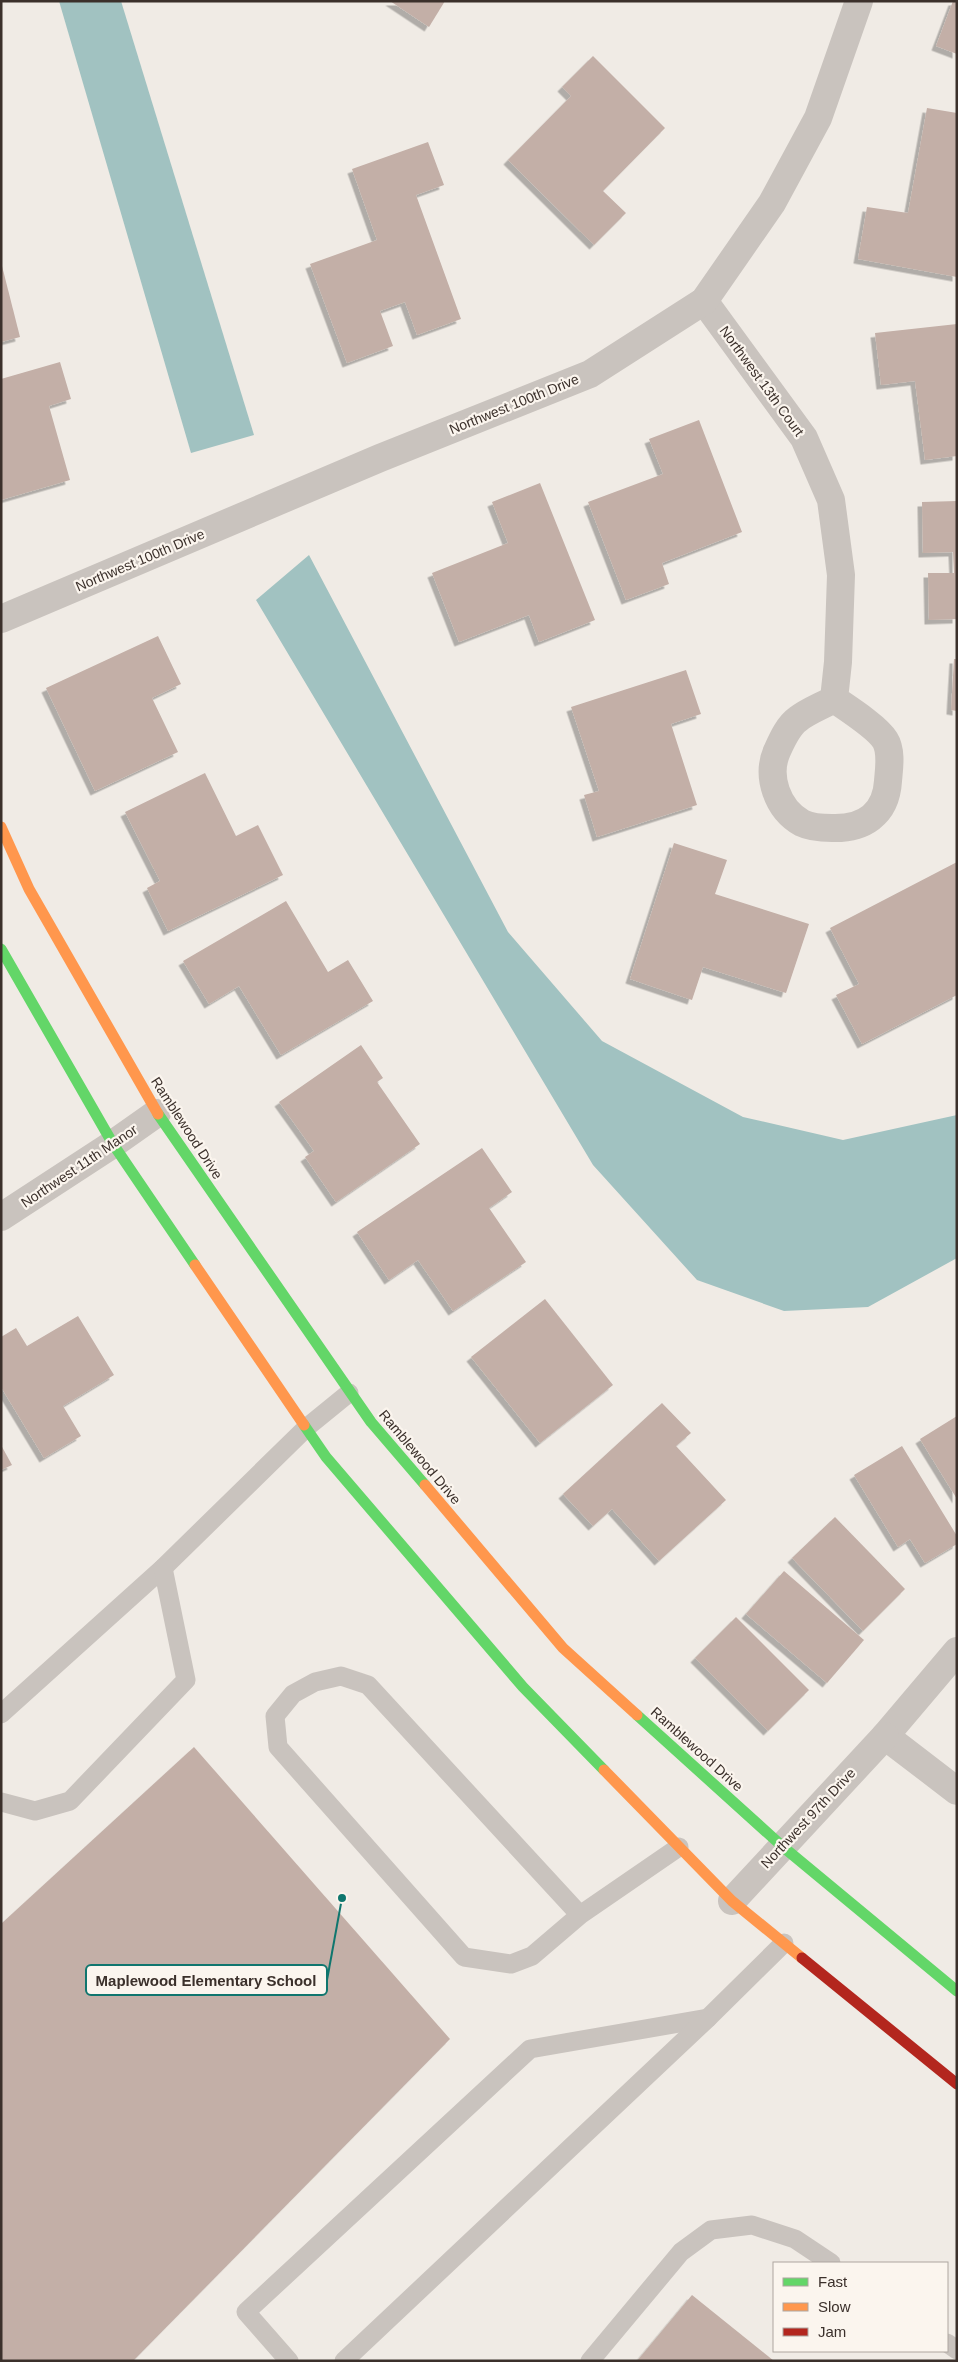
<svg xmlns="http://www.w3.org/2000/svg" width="958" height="2362" font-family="Arial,sans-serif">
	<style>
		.water { fill: #a1c2c1 }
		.building { fill: #c3afa7; filter: url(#shadow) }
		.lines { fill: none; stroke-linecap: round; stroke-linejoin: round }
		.lane { stroke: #c9c3be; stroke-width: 19 }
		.street { stroke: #c9c3be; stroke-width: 28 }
		.fast { stroke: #63d668; stroke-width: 11 }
		.slow { stroke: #ff974d; stroke-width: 11 }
		.jam { stroke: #b3261e; stroke-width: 11 }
		.labels { text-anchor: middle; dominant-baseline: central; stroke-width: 4.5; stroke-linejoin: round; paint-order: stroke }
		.street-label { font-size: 14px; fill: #3b302b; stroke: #fbf5ee }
		.leader { fill: none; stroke: #0f766e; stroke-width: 2 }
		.callout-dot { fill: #0f766e; stroke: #fbf5ee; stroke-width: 2 }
		.callout { fill: #fbf5ee; stroke: #0f766e; stroke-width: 2 }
		.callout-label { font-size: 15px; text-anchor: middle; font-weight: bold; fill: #3b302b }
	</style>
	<defs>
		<filter id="shadow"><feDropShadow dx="-4.5" dy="4.5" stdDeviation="0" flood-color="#0004"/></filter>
	</defs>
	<rect width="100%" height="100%" fill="#f0ebe5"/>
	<!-- water -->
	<g class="water">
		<path d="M59 1H121L254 435 191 453Z"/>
		<path d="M309 555 508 932 602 1041 743 1117 843 1140 957 1115V1258L868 1307 784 1311 697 1280 593 1165 256 600Z"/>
	</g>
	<!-- building -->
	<g class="building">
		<path d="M390 1H445L429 27Z"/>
		<path d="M953 1H957V54L936 46Z"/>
		<path d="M593 56 665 128 603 191 626 213 594 245 508 160 571 96 562 87Z"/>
		<path d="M927 108 957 113V277L858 259 867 207 908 213Z"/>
		<path d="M428 142 444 185 416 195 461 319 417 335 405 302 380 311 393 346 347 363 310 264 377 240 352 169Z"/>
		<path d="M1 262 20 337 1 342Z"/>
		<path d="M957 324V456L925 460 915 381 881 385 875 333Z"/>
		<path d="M60 362 71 399 49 406 70 480 1 500V379Z"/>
		<path d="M699 420 742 532 662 563 669 584 626 600 588 502 663 474 649 439Z"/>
		<path d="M540 483 595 620 539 642 529 615 459 642 432 573 508 543 492 502Z"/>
		<path d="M957 501V619L929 620 928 573H954L953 552 923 553 922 502Z"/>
		<path d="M158 636 181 684 152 698 178 752 95 791 46 688Z"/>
		<path d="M954 659H957V711L951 710Z"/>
		<path d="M686 670 701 714 671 724 697 805 597 837 584 795 599 791 571 707Z"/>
		<path d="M205 773 236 836 258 825 283 875 168 931 147 888 160 881 125 812Z"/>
		<path d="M674 843 727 860 715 894 809 924 786 993 703 967 692 1000 630 979Z"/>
		<path d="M957 862V995L862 1044 836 995 859 984 830 928Z"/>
		<path d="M286 901 328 972 348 960 373 1001 281 1055 239 986 209 1004 183 961Z"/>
		<path d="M361 1045 383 1078 377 1082 420 1144 336 1202 305 1157 314 1151 279 1102Z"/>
		<path d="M482 1148 512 1192 489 1208 526 1262 453 1311 418 1260 389 1280 357 1232Z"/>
		<path d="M545 1299 613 1385 540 1443 471 1357Z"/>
		<path d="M78 1316 114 1375 63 1406 81 1436 44 1458 1 1387V1337L16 1328 27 1346Z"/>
		<path d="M662 1403 691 1433 676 1446 726 1500 659 1561 612 1509 593 1526 563 1494Z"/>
		<path d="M957 1416V1499L920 1439Z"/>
		<path d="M1 1445 12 1465 1 1470Z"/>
		<path d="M902 1446 957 1536V1544L925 1563 910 1539 898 1547 854 1475Z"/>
		<path d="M835 1517 905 1589 863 1631 792 1558Z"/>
		<path d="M784 1571 864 1640 827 1683 746 1614Z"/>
		<path d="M736 1617 809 1690 768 1731 695 1658Z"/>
		<path d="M194 1747 450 2039 133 2361H1V1924Z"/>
		<path d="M692 2295 774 2361H637Z"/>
	</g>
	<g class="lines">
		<!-- lane -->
		<g class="lane">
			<path d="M1 1714 163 1568 306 1428 349 1393"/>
			<path d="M1 1802 35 1811 70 1801 186 1680 163 1568"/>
			<path d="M580 1915 368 1685 341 1676 315 1682 293 1694 275 1716 278 1747 464 1957 511 1964 532 1956 580 1915 679 1847"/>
			<path d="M947 2343 957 2350"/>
			<path d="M289 2361 246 2312 530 2049 708 2018"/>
			<path d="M344 2361 708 2018 784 1943"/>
			<path d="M590 2361 681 2252 711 2230 752 2225 795 2239 831 2263"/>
		</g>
		<!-- street -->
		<g class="street">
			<path d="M704 301 804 438 831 500 841 575 838 662 834 699C847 708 877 727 885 740 892 751 889 769 888 781 886 815 863 829 832 828 823 828 810 827 802 823 777 809 766 776 777 751 782 740 788 726 798 719 808 711 822 706 834 699"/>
			<path d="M1 619 380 458 590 374 704 301 772 203 818 118 859 1"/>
			<path d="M1 1217 113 1144 157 1113"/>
			<path d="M957 1651 885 1736 957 1791"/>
			<path d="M732 1901 885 1736"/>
		</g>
		<!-- fast -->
		<g class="fast">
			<path d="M1 949 113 1144 195 1265"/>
			<path d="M158 1114 371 1422 425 1485"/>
			<path d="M304 1425 326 1457 523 1687 604 1770"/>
			<path d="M637 1715 782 1846 957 1991"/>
		</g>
		<!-- slow -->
		<g class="slow">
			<path d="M1 827 29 889 158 1114"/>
			<path d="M195 1265 304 1425"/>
			<path d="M425 1485 563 1648 637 1715"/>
			<path d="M604 1770 732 1901 802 1958"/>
		</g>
		<!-- jam -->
		<path class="jam" d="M802 1958 957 2084"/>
	</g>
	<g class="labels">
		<!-- street labels -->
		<g class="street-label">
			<text transform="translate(762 381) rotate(54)">Northwest 13th Court</text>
			<text transform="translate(514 404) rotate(-22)">Northwest 100th Drive</text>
			<text transform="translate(140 560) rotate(-23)">Northwest 100th Drive</text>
			<text transform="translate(187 1128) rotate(57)">Ramblewood Drive</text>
			<text transform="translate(79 1166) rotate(-34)">Northwest 11th Manor</text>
			<text transform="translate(420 1457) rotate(50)">Ramblewood Drive</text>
			<text transform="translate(697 1749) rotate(42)">Ramblewood Drive</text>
			<text transform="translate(808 1818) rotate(-47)">Northwest 97th Drive</text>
		</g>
	</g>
	<!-- callouts -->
	<path class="leader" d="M342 1898L327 1980"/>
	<circle class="callout-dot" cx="342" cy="1898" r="5"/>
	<rect class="callout" x="86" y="1965" width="241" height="30" rx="5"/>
	<g class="callout-label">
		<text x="206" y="1986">Maplewood Elementary School</text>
	</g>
	<!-- border -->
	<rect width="958" height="2362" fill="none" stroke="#3b302b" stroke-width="5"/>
	<!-- legend -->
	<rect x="773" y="2262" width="175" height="90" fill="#fbf5ee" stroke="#aea6a0"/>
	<rect x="783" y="2278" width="25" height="8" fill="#63d668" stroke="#aea6a0"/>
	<text x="818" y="2287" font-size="15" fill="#3b302b">Fast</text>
	<rect x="783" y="2303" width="25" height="8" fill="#ff974d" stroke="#aea6a0"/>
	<text x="818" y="2312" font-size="15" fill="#3b302b">Slow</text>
	<rect x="783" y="2328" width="25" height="8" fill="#b3261e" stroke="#aea6a0"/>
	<text x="818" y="2337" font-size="15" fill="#3b302b">Jam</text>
</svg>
